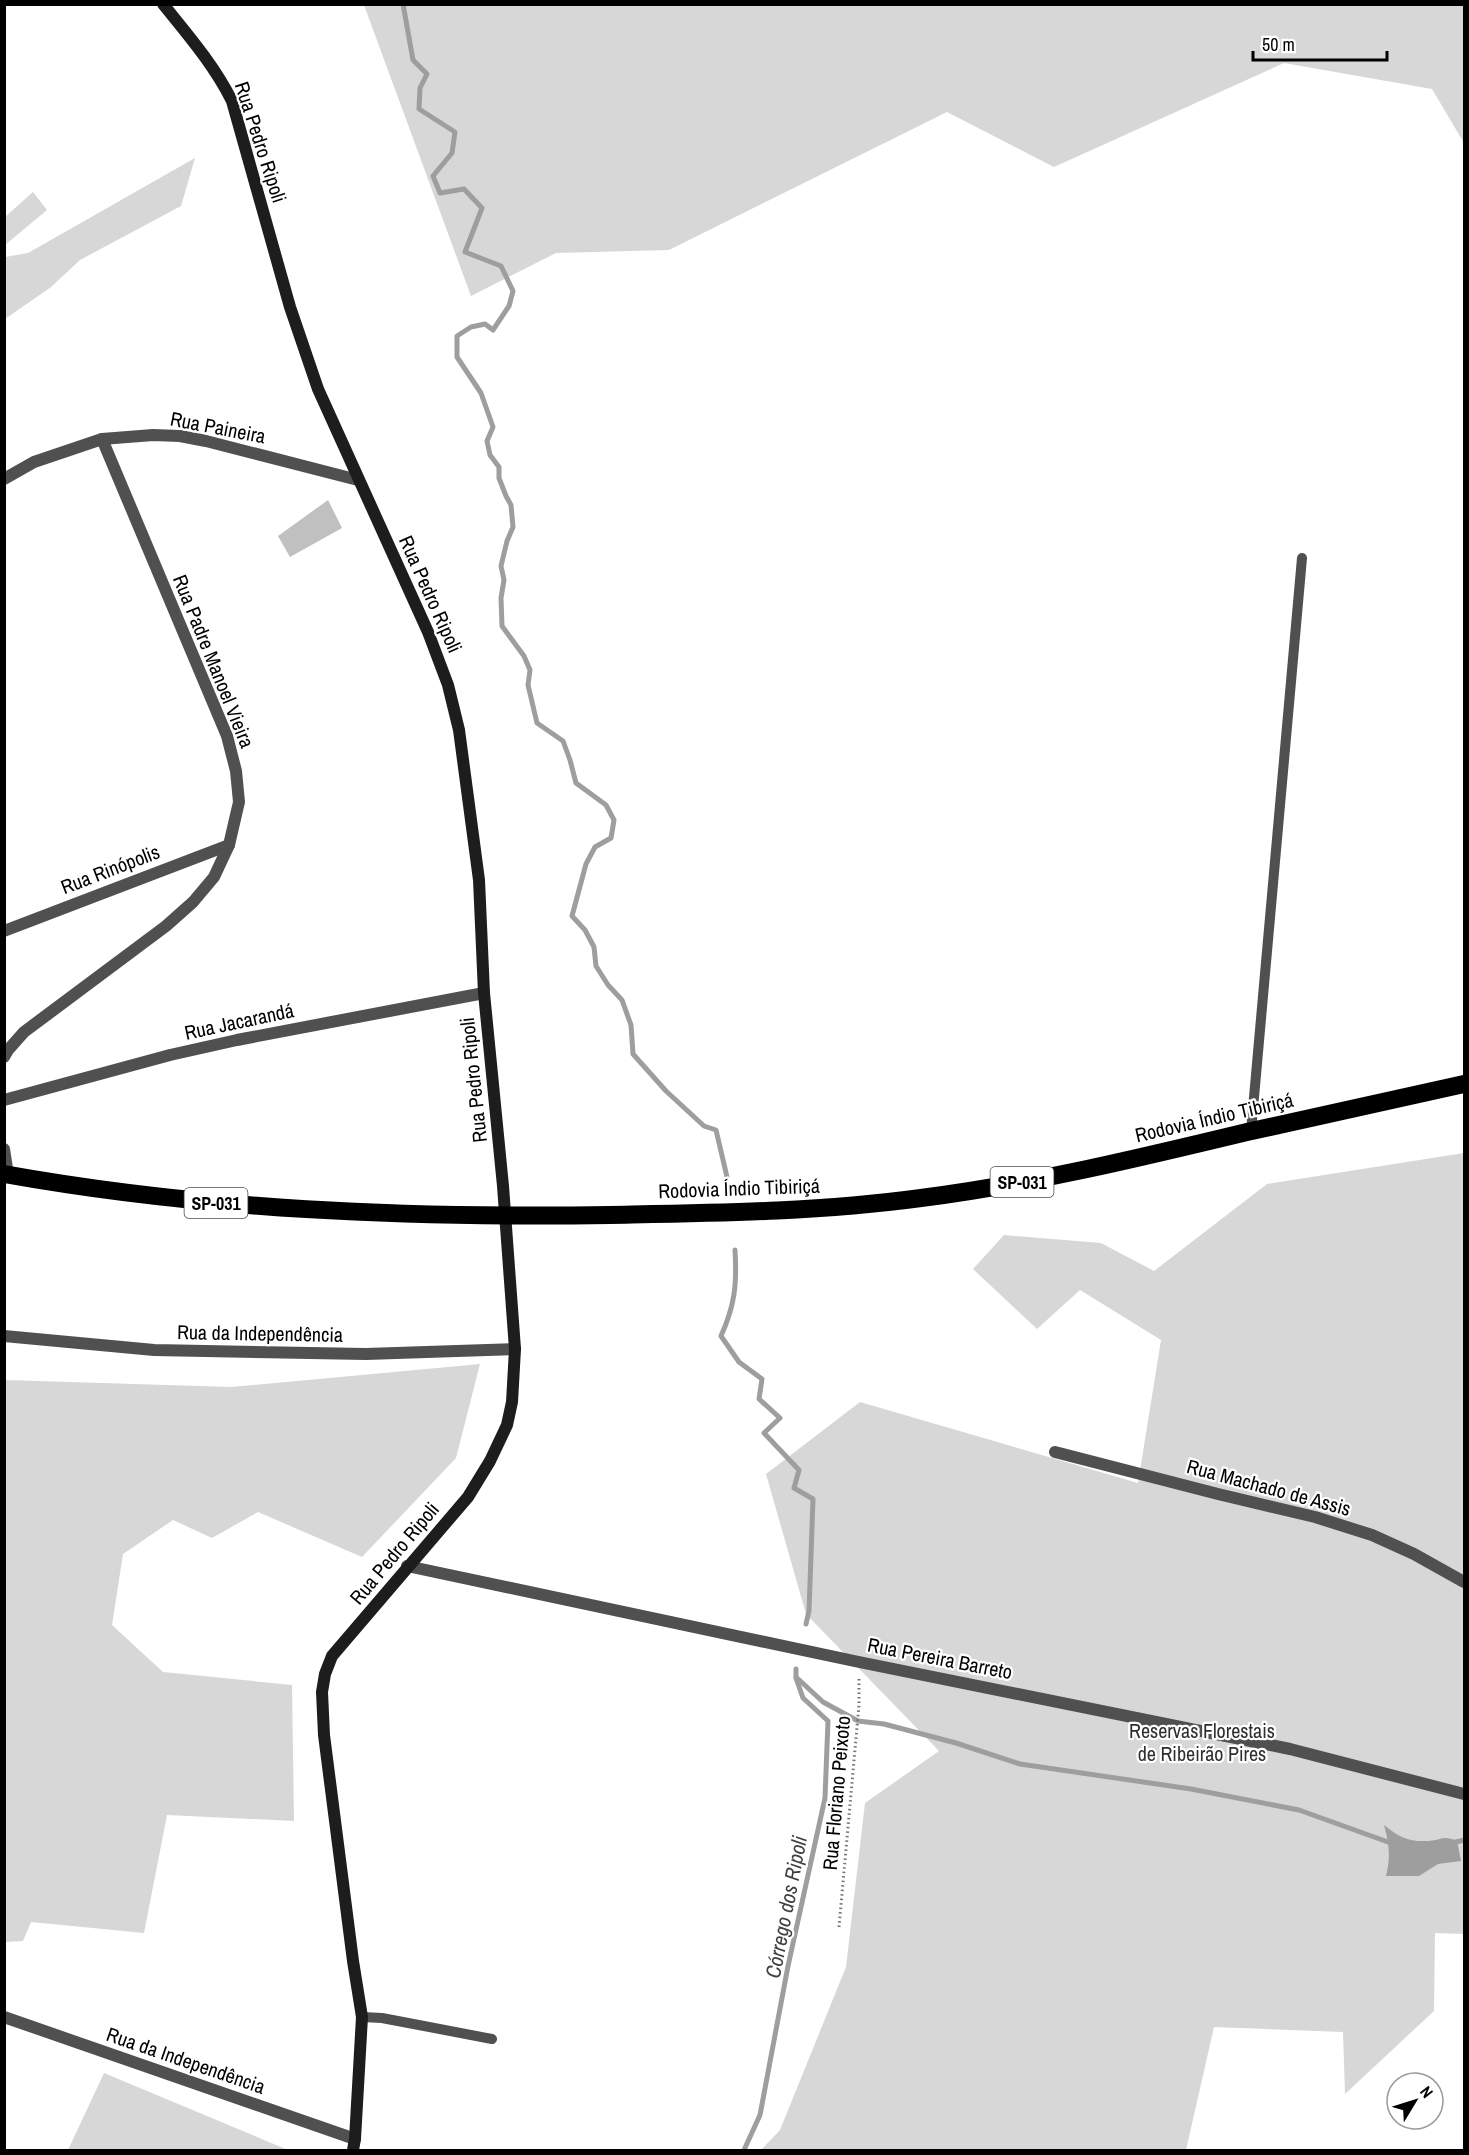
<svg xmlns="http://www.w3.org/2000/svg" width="1469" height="2155" font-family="'Archivo Narrow',sans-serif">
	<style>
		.green { fill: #d7d7d7 }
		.water { fill: #9e9e9e }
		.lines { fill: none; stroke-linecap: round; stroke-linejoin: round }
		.stream { stroke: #9e9e9e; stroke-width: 5 }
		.building { fill: #c0c0c0 }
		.path { stroke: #727272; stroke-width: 3; stroke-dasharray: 1.5 3; stroke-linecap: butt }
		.lane { stroke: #505050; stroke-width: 10 }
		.street { stroke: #505050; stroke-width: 12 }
		.secondary { stroke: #1d1d1d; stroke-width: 12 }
		.highway { stroke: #000; stroke-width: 18 }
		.labels { text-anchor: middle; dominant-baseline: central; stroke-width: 4.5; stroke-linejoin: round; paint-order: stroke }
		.shield { fill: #fff; stroke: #4c4c4c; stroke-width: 1.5 }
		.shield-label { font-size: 18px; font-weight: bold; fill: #000 }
		.street-label { font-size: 20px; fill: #000; stroke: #fff }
		.park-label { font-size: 20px; fill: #2e2e2e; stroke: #fff }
		.water-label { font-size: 21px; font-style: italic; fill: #3f3f3f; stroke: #fff }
	</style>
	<rect width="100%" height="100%" fill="#fff"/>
	<!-- green -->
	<g class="green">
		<path d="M364 5H1464V143L1432 89 1284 63 1054 167 947 112 669 250 556 253 471 296Z"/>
		<path d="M195 158 181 206 80 260 51 287 5 319V257L28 253Z"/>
		<path d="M33 192 47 210 5 245V217Z"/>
		<path d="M1464 1153V1934L1435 1933 1434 2011 1345 2094 1343 2032 1214 2027 1186 2150H761L780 2130 846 1967 865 1803 939 1751 806 1614 766 1474 860 1402 1138 1483 1161 1340 1080 1290 1037 1329 973 1269 1004 1235 1101 1243 1154 1271 1267 1184Z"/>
		<path d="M480 1364 456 1458 362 1557 258 1512 212 1538 173 1520 123 1554 112 1625 163 1672 292 1685 294 1821 167 1815 144 1933 31 1922 23 1941 5 1942V1380L231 1387Z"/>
		<path d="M104 2073 288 2150H68Z"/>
	</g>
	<!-- water -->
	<path class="water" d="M1384 1825C1399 1837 1408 1842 1429 1841 1442 1840 1443 1835 1457 1841L1461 1861 1438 1864 1419 1876H1386C1391 1857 1389 1843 1384 1825Z"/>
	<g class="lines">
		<!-- stream -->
		<g class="stream">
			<path d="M403 4 413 60 427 74 420 88 419 109 455 132 452 153 433 176 440 193 464 189 482 208 465 252 501 266 513 291 509 306 493 330 485 324 471 327 457 336V357L481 393 493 427 487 441 490 455 499 467V478L506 496 511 505 513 527 507 541 501 566 504 580 501 598 502 626 524 656 530 670 528 685 537 723 563 741 570 760 576 783 606 805 614 820 611 838 595 847 586 864 572 916 585 930 594 947 596 966 608 985 622 1000 631 1025 633 1054 666 1091 704 1126 716 1130 727 1177"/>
			<path d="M735 1250C737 1284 735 1305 721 1336L739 1362 762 1379 759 1399 780 1418 764 1433 799 1470 794 1488 813 1499 809 1611 806 1624"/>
			<path d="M796 1669V1677L823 1702 858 1721 884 1724 956 1743 1020 1764 1191 1789 1299 1810 1388 1842H1394"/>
			<path d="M1452 1843 1464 1840"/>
			<path d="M744 2150 760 2115 788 1966 825 1798 828 1721 803 1698 796 1678"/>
		</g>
	</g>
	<!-- building -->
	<path class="building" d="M328 500 342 528 290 557 278 536Z"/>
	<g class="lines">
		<!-- path -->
		<path class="path" d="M839 1927 859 1705V1676"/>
		<!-- lane -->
		<g class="lane">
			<path d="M1251 1131 1302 558"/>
			<path d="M362 2017 382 2018 492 2039"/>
		</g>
		<!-- street -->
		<g class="street">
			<path d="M4 479 34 462 102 439 153 435 180 436 206 441 358 480"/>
			<path d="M4 931 229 845"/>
			<path d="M4 1057 8 1050 24 1032 166 926 193 902 214 877 229 845 239 802 236 771 227 736 102 439"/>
			<path d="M4 1100 170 1055 237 1040 484 993"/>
			<path d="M4 1149 8 1175"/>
			<path d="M4 1336 154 1350 366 1354 515 1349"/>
			<path d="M1055 1452 1218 1494 1315 1517 1372 1535 1414 1554 1464 1582"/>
			<path d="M407 1566 859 1662 1290 1749 1464 1794"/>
			<path d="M4 2017 355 2139"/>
		</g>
		<!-- secondary -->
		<path class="secondary" d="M163 4C188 35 214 65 232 101L290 307 318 389 428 632 448 685 459 730 479 880 484 993 503 1186 515 1349 512 1402 507 1425 490 1461 468 1497 332 1656 325 1674 322 1692 324 1735 353 1961 362 2017 355 2139 353 2150"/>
		<!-- highway -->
		<path class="highway" d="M4 1174C205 1210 407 1218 610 1215 714 1213 818 1212 921 1198 1031 1184 1139 1158 1247 1132 1320 1116 1392 1100 1464 1084"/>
	</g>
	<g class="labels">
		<!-- shield labels -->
		<g class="shield">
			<rect x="990.5" y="1167" width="63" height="30" rx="4.5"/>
			<rect x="184.5" y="1188" width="63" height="30" rx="4.5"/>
		</g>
		<g class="shield-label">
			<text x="1022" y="1182">SP-031</text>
			<text x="216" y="1203">SP-031</text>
		</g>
		<!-- street labels -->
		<g class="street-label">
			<text transform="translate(261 142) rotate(72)">Rua Pedro Ripoli</text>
			<text transform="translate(218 427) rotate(11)">Rua Paineira</text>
			<text transform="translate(431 594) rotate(66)">Rua Pedro Ripoli</text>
			<text transform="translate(214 661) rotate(68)">Rua Padre Manoel Vieira</text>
			<text transform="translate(110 869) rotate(-21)">Rua Rinópolis</text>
			<text transform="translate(239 1021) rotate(-12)">Rua Jacarandá</text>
			<text transform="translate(473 1080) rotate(-96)">Rua Pedro Ripoli</text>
			<text transform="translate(1214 1117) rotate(-13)">Rodovia Índio Tibiriçá</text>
			<text transform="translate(739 1188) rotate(-2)">Rodovia Índio Tibiriçá</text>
			<text transform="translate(260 1333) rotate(1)">Rua da Independência</text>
			<text transform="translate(1269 1487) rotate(15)">Rua Machado de Assis</text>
			<text transform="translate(394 1553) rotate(-50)">Rua Pedro Ripoli</text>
			<text transform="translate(940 1658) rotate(11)">Rua Pereira Barreto</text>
			<text transform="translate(836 1793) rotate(-85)">Rua Floriano Peixoto</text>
			<text transform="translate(186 2060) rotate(19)">Rua da Independência</text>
		</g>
		<!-- park labels -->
		<g class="park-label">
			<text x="1202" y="1730">Reservas Florestais<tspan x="1202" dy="23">de Ribeirão Pires</tspan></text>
		</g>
		<!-- water labels -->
		<g class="water-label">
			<text transform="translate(786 1907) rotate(-79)">Córrego dos Ripoli</text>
		</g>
	</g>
	<!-- border -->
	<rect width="1469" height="2155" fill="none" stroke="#000000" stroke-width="12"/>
	<!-- north arrow -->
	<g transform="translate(1415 2101) rotate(52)"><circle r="28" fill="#ffffff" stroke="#999999" stroke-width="1.5"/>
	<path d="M0-4.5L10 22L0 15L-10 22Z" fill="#000000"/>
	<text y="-9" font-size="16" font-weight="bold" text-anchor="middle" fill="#000000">N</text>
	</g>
	<!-- scale -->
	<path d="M1253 51v9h134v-9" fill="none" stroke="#000000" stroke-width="3"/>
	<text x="1262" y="51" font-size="18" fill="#000000" stroke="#ffffff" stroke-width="4.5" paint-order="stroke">50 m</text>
</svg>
